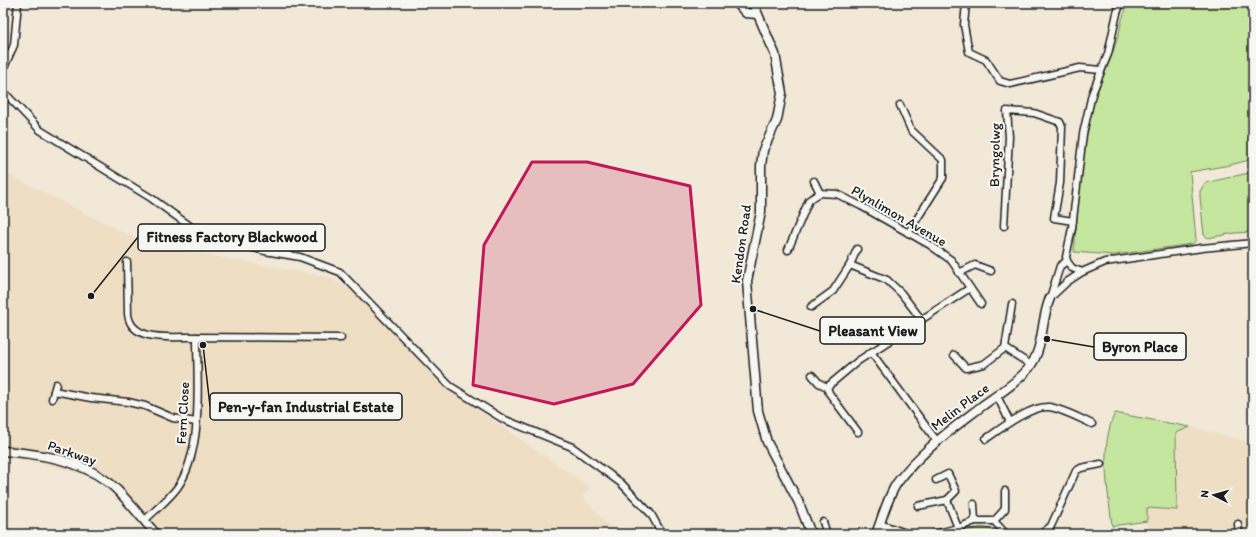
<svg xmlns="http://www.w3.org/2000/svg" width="1256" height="537" font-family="Itim,sans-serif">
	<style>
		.built { fill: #eedec4 }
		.green { fill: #c5e69e; stroke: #70815d }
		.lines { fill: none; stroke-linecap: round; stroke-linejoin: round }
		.street-casing { stroke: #1c1c1c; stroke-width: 9 }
		.secondary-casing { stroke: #1c1c1c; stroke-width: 11 }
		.street { stroke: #f6f6f2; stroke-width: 6 }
		.secondary { stroke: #f6f6f2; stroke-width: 8 }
		.marked { fill: #c2185b; fill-opacity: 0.2; stroke: #c2185b; stroke-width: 3; stroke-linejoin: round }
		.labels { text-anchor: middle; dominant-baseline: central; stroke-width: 4; stroke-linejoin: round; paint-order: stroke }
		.street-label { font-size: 14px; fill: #1c1c1c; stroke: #f6f6f2 }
		.leader { fill: none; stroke: #1c1c1c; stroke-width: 1.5 }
		.callout-dot { fill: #1c1c1c; stroke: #f6f6f2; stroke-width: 1.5 }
		.callout { fill: #f6f6f2; stroke: #1c1c1c; stroke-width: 1.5 }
		.callout-label { font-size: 15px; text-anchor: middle; font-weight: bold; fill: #1c1c1c }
	</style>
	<rect width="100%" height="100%" fill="#f1e8d7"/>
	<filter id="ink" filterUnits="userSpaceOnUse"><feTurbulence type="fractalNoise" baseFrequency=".025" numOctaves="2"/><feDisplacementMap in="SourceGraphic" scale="8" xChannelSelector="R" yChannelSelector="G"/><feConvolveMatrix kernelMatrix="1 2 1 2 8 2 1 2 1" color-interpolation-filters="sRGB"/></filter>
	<g filter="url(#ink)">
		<!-- built -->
		<g class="built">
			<path d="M3 172 146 244 328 277 355 292 439 382 590 488 582 496 616 534H150L101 480 49 465 3 457Z"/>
			<path d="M1190 427 1253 443V534H1148L1147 508 1177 510 1176 433Z"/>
		</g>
		<!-- green -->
		<g class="green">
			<path d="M1130 3H1253V159L1230 165 1190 172 1196 240 1192 244 1114 255 1074 252C1078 203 1081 154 1093 106 1098 86 1108 66 1115 46 1121 31 1120 16 1130 3Z"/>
			<path d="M1253 172V232L1235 233 1208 238 1204 235 1200 197V191L1205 183Z"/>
			<path d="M1115 413 1190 427 1176 433 1177 510 1147 508V521L1112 526C1108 489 1099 447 1115 413Z"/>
			<path d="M981 527 990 529 996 534H954Z"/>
		</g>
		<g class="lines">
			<defs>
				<g id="street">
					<path d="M966 3 964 25 969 52 986 60 1000 81 1010 84 1080 68 1101 70"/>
					<path d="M3 70 14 45 18 3"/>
					<path d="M3 91 40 130 151 198 201 234 265 251 300 257 340 272 450 386 503 419 572 447 621 483 651 514 662 534"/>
					<path d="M900 105 911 130 943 160V178L908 233"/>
					<path d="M814 181 820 193 837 194 861 206 930 245 951 260 981 304"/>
					<path d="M1004 226 1009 137 1007 111 1034 113 1060 122 1062 127 1060 183 1054 218 1073 221"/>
					<path d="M788 250 809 200 820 193"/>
					<path d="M1067 261 1072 268 1082 272"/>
					<path d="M127 262 128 314C131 344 175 336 197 337"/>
					<path d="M850 265 887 280 901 293 921 319"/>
					<path d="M959 273 975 265 991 271"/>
					<path d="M1050 298 1060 266 1067 261 1066 257 1072 228 1083 134 1092 94 1108 54 1117 13 1121 3"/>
					<path d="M1050 298 1067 282 1082 272 1105 262 1202 248 1253 243"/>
					<path d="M811 307 833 291 850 265 857 249"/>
					<path d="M1005 348 1012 304"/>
					<path d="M871 352 936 440"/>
					<path d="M954 355 966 368 984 364 1005 348 1031 365"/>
					<path d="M812 375 819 383 827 387"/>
					<path d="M54 391 91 398 128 402 145 406 173 418 196 422"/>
					<path d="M997 396 1010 422"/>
					<path d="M52 399 56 384"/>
					<path d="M858 432 829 393 827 387 858 361 970 288"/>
					<path d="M986 439C1000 429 1031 405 1049 407 1063 409 1079 418 1092 424"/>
					<path d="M936 480 948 474 956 491 947 500"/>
					<path d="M974 504 975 521"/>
					<path d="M918 506 947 500 958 528"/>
					<path d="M144 521C155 510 168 500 177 488 204 451 197 382 197 337L341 338"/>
					<path d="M994 521 1005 509V491"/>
					<path d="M823 522 827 534"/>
					<path d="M880 524 909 534"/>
					<path d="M1238 524 1239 534"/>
					<path d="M934 534 958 528 975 521H994L1006 534"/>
					<path d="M1041 534 1051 526 1076 471 1081 468 1101 464"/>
				</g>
				<g id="secondary">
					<path d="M737 3 746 13 757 14"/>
					<path d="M753 3 775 54 782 93 777 120 763 150 761 166V212L747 281 758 411 767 442 799 503 811 534"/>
					<path d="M3 451C39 454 78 459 108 482 122 492 143 520 156 534"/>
					<path d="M876 534C882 519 888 496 897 483 920 452 952 429 982 406 997 395 1021 380 1031 365 1044 346 1041 319 1050 298"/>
				</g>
			</defs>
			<!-- street casing -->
			<use href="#street" class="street-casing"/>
			<!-- secondary casing -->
			<use href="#secondary" class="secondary-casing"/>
			<!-- street -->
			<use href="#street" class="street"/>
			<!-- secondary -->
			<use href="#secondary" class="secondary"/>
		</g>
	</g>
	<!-- marked area -->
	<path class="marked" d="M532 162H587L690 186 701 305 633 384 554 404 473 385 484 245Z"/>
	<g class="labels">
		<!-- street labels -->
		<g class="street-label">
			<text transform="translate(995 155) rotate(-89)">Bryngolwg</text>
			<text transform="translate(899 216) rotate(30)">Plynlimon Avenue</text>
			<text transform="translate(741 244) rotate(-82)">Kendon Road</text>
			<text transform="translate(960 407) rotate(-37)">Melin Place</text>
			<text transform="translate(183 413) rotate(-87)">Fern Close</text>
			<text transform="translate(72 453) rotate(19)">Parkway</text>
		</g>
	</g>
	<!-- callouts -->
	<path class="leader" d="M91 296L138 237M753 309L820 331M1047 339L1094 347M203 345L210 406"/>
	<g class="callout-dot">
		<circle cx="91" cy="296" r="4"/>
		<circle cx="753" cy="309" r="4"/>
		<circle cx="1047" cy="339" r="4"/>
		<circle cx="203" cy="345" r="4"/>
	</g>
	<g class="callout">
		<rect x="138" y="224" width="187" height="27" rx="4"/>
		<rect x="820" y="317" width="105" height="27" rx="4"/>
		<rect x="1094" y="333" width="92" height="27" rx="4"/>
		<rect x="210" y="393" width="192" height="27" rx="4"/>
	</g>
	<g class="callout-label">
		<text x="232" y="242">Fitness Factory Blackwood</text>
		<text x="873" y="336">Pleasant View</text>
		<text x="1140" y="352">Byron Place</text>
		<text x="306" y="412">Pen-y-fan Industrial Estate</text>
	</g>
	<!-- margin -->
	<rect width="1256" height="537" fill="none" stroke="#f6f6f2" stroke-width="16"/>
	<rect x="8" y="8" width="1240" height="521" fill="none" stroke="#1c1c1c" stroke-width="1.5" filter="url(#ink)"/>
	<!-- north arrow -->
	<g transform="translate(1214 495) rotate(276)" stroke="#f6f6f2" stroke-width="3" paint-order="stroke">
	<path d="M0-3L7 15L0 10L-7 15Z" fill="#1c1c1c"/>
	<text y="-6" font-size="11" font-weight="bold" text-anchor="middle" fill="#1c1c1c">N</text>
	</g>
</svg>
